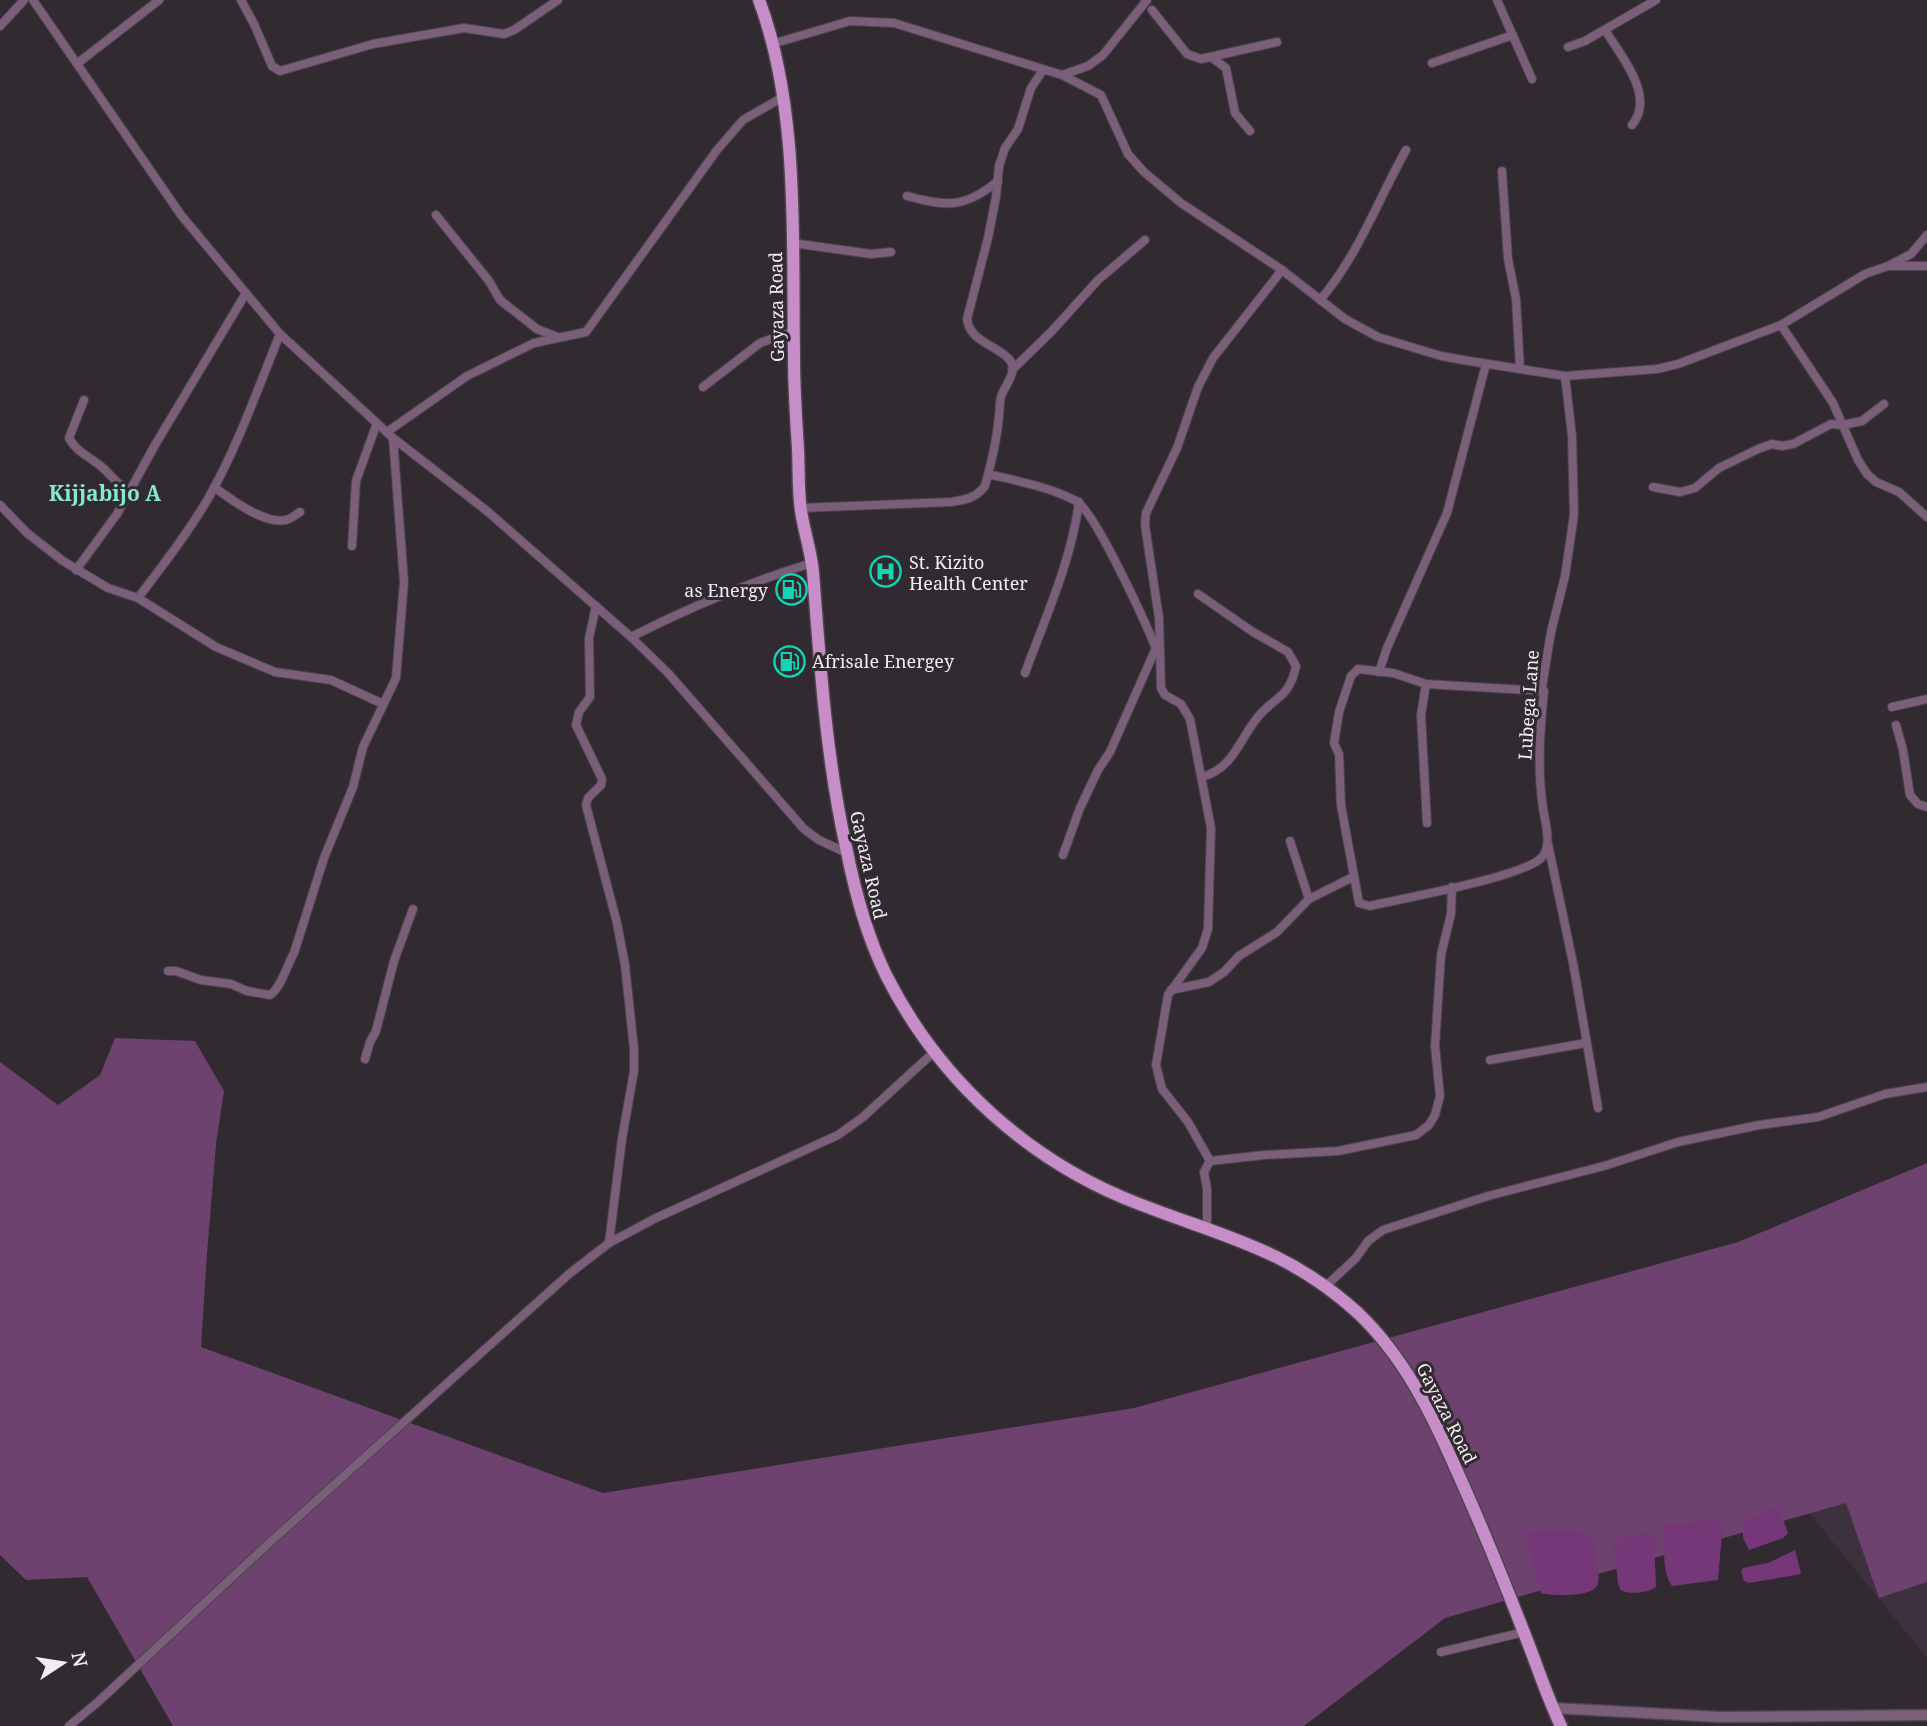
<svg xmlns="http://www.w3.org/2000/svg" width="1927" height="1726" font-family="'Noto Serif',serif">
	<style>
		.built { fill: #3d313e }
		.green { fill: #6d426f }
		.water { fill: #763779 }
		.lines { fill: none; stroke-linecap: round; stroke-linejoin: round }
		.minor-casing { stroke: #4c454c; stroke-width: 10 }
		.tertiary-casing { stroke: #4c454c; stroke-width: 13 }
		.primary-casing { stroke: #4c454c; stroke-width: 15 }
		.minor { stroke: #7a5e7a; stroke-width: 8 }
		.tertiary { stroke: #7a5e7a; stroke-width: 10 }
		.primary { stroke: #c68dc8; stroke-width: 12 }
		.labels { text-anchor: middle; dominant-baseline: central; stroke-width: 6; stroke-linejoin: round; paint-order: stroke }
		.street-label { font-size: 18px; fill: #f1ecf1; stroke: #312a31 }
		.poi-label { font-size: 18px; fill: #f1ecf1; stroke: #312a31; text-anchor: start }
		.quarter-label { font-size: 21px; font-weight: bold; fill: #86e8cf; stroke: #312a31 }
	</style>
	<rect width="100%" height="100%" fill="#312a31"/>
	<!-- built -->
	<path class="built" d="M1927 1469V1658L1807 1510Z"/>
	<!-- green -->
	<path class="green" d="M115 1038 195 1041 224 1091 216 1144 207 1254 201 1347 603 1493 1134 1408 1738 1242 1927 1163V1582L1879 1598 1846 1503 1445 1618 1304 1726H173L87 1577 26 1580 0 1555V1062L58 1105 100 1075Z"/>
	<!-- water -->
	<g class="water">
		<path d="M1774 1508H1779L1788 1533 1783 1538 1749 1550 1743 1538V1521Z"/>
		<path d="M1719 1520 1722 1533 1718 1580 1672 1586C1660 1569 1667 1547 1662 1528L1666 1524Z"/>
		<path d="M1531 1530H1582L1595 1543C1596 1555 1600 1571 1598 1583 1596 1598 1552 1596 1541 1593L1525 1534Z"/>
		<path d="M1650 1533 1654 1537 1656 1587C1648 1593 1629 1595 1621 1590L1618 1584 1614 1545 1621 1537Z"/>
		<path d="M1795 1550 1801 1574 1749 1583 1744 1581 1741 1571 1743 1568 1768 1563Z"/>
	</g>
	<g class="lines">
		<defs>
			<g id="minor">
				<path d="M33 0 181 215 280 334 393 438 487 511 631 637 668 673 804 829 819 840 847 853"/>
				<path d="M241 0 254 24 272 66 280 71 373 44 464 28 504 34 514 30 558 0"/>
				<path d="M1497 0 1532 79"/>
				<path d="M1152 10 1187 54 1201 59 1277 42"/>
				<path d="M0 26 24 0"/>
				<path d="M1605 30C1621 56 1656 96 1632 125"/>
				<path d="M772 44 850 21 894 23 1062 75 1101 95 1128 154 1144 172 1181 203 1282 270 1345 319 1378 337 1441 356 1469 361 1565 376 1657 369 1678 364 1781 325 1865 274 1888 266 1911 254 1927 235"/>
				<path d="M1568 47 1585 41 1656 0"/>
				<path d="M1211 57 1226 68 1235 113 1250 131"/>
				<path d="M78 63 159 0"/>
				<path d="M1432 63 1513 35"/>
				<path d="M1062 75 1088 66 1103 55 1147 0"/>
				<path d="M1502 171 1508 259 1516 299 1520 369"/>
				<path d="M907 196C947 207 965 208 998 181"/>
				<path d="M436 215 489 281 500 300 537 329 557 337"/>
				<path d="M792 243 871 254 891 252"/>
				<path d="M1891 266H1927"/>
				<path d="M1320 300C1358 256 1378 200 1406 150"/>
				<path d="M1781 325 1833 403 1858 460 1867 474 1876 482 1899 492 1927 517"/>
				<path d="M1012 370 1052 331 1098 280 1145 240"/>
				<path d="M703 387 760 343 794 331"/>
				<path d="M84 400 69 438C77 453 91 457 103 468 113 477 117 485 130 490"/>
				<path d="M387 432 467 376 534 343 586 332 717 150 743 120 783 97"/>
				<path d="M988 474C1017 481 1050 487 1076 501 1095 511 1147 626 1157 651"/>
				<path d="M214 487C230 499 265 525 286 520 291 519 295 515 300 512"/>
				<path d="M1653 487 1680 492 1695 488 1719 468 1758 449 1772 444 1782 446 1793 444 1831 424 1843 425 1862 421 1884 404"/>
				<path d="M0 505 27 533 63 561 108 588 138 598 216 647 275 672 331 680 383 704"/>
				<path d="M800 508 951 502C965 500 976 498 985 486 991 464 997 439 999 416 1000 409 999 401 1002 394 1006 384 1019 370 1009 359 995 344 970 342 967 319L988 238 996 197 999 166 1005 148 1018 129 1031 88 1043 70"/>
				<path d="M352 546 356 481 377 423"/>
				<path d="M76 570 117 514 155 445 246 293"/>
				<path d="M1198 594 1253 632 1288 652 1296 666C1289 701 1271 697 1254 722 1238 744 1231 769 1202 777"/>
				<path d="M138 598C163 565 188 533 209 497 238 446 258 388 280 334"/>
				<path d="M596 606 589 638 590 697 579 712 576 725 602 779 601 785 588 798 586 805 617 923 625 965 634 1049V1071L622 1139 609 1243"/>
				<path d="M631 637C690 607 749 582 812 563"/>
				<path d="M1379 672 1387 648 1447 513 1486 364"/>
				<path d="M1025 673C1046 616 1071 562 1079 502"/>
				<path d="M1426 684 1421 715 1427 823"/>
				<path d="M1544 691 1426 684 1393 673 1358 669 1351 676 1339 712 1334 743 1339 754 1341 805 1359 903 1370 906C1399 899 1530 876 1543 856 1552 843 1545 822 1543 808 1537 769 1540 730 1544 691L1542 687 1551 632 1565 576 1574 515 1572 436 1565 376"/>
				<path d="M1892 707 1927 699"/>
				<path d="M1896 725 1903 750 1910 795 1918 804 1927 807"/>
				<path d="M1290 841 1309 899"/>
				<path d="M1548 844 1574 968 1598 1108"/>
				<path d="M1063 855 1080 808 1098 770 1110 752 1156 648"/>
				<path d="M168 971H176L201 980 231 984 247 991 270 995C281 988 287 965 294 953L324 858 353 787 363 747 396 678 404 582 393 438"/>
				<path d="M1171 990 1209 982 1224 972 1239 956 1277 932 1309 899 1353 877"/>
				<path d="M365 1059 370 1042 376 1031 394 961 413 909"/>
				<path d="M1490 1060 1586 1043"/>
				<path d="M1210 1161 1264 1155 1338 1151 1416 1135 1429 1125 1435 1115 1440 1096 1435 1046 1441 955 1451 914 1452 887"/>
				<path d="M1207 1229V1189L1204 1172 1210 1161 1188 1122 1162 1089 1156 1065 1168 995 1202 948 1208 929 1211 828 1190 719 1181 704 1165 695 1161 688 1159 618 1145 525 1146 513 1177 448 1198 387 1213 358 1282 270"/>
				<path d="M1327 1285 1356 1258 1368 1241 1383 1230 1488 1196 1604 1166 1678 1142 1759 1125 1818 1117 1885 1094 1927 1087"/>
				<path d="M1441 1652 1524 1632"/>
				<path d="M69 1726 99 1701 268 1544 569 1274 609 1243 656 1218 838 1135 863 1117 934 1052"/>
			</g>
			<path id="tertiary" d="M1553 1708 1720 1717 1927 1715"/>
			<path id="primary" d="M759 0C800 110 792 241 794 357 794 388 796 419 798 449 799 470 798 491 801 511 804 531 811 551 813 572 820 664 826 757 846 847 855 892 866 934 886 975 939 1080 1029 1162 1139 1204 1224 1237 1288 1249 1358 1313 1404 1357 1431 1412 1456 1469 1480 1522 1502 1576 1523 1630 1536 1662 1546 1695 1561 1726"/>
		</defs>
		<!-- minor casing -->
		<use href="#minor" class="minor-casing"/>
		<!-- tertiary casing -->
		<use href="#tertiary" class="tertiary-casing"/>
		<!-- primary casing -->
		<use href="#primary" class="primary-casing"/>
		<!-- minor -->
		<use href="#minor" class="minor"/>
		<!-- tertiary -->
		<use href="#tertiary" class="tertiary"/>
		<!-- primary -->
		<use href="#primary" class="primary"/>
	</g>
	<!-- icons -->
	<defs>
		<symbol id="hospital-ring" viewBox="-11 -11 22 22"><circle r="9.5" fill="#312a31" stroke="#14d5b3" stroke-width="1.5"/><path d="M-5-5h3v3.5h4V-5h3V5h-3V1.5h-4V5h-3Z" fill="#14d5b3"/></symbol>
		<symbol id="fuel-ring" viewBox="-11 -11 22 22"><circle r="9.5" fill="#312a31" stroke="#14d5b3" stroke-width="1.5"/><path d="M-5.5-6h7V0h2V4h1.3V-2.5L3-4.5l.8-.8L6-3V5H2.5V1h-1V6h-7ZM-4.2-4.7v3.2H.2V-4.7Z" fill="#14d5b3"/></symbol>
	</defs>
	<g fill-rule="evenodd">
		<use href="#hospital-ring" x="868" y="554" width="35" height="35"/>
		<use href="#fuel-ring" x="774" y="572" width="35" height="35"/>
		<use href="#fuel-ring" x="772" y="644" width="35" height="35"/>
	</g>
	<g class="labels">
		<!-- street labels -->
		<g class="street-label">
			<text transform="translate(776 307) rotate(-91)">Gayaza Road</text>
			<text transform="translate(1528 705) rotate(-86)">Lubega Lane</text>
			<text transform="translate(869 865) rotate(77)">Gayaza Road</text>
			<text transform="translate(1447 1413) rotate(63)">Gayaza Road</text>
		</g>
		<!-- poi labels -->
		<g class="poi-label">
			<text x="909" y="562">St. Kizito<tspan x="909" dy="21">Health Center</tspan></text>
			<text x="768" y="590" text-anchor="end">as Energy</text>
			<text x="812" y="661">Afrisale Energey</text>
		</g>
		<!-- quarter labels -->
		<g class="quarter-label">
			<text x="105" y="493">Kijjabijo A</text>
		</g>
	</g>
	<!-- north arrow -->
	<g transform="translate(63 1663) rotate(78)" stroke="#312a31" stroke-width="5" paint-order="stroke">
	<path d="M0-5L12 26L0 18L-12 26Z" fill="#f1ecf1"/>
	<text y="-10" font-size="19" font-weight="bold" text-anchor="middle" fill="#f1ecf1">N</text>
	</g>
</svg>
